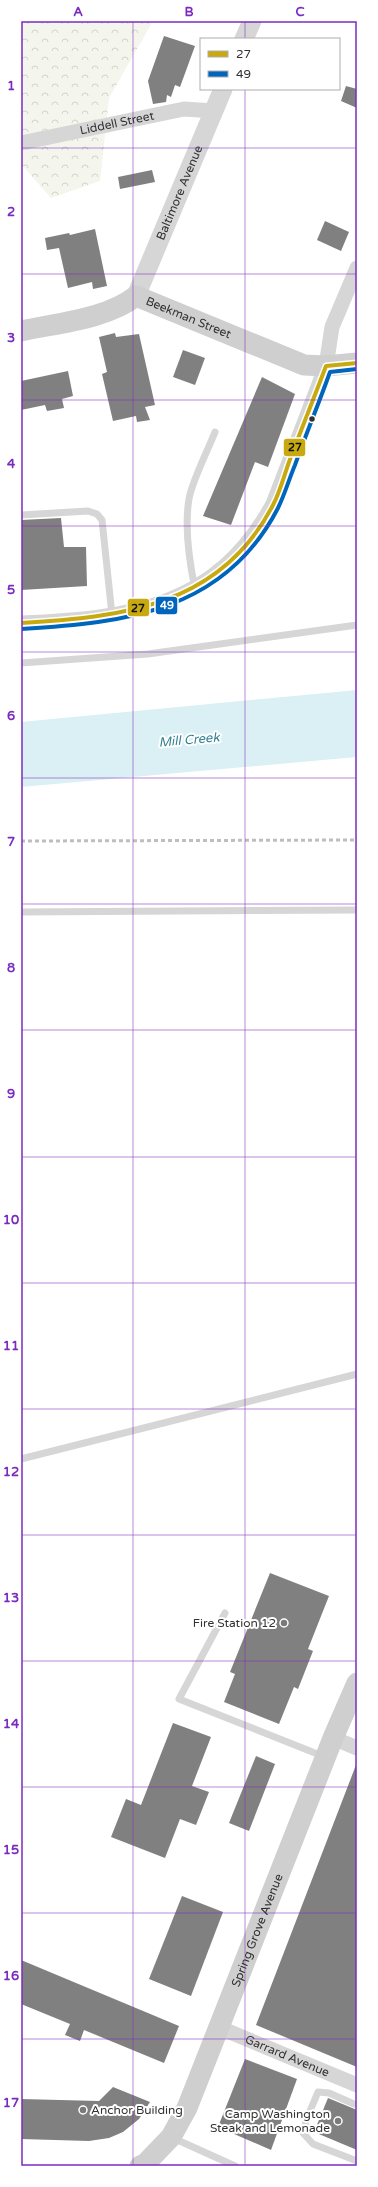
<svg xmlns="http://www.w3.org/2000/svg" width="378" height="2187" font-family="'Varela Round',sans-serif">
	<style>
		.forest { fill: url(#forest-crowns) }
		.water { fill: #dbf0f4 }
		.building { fill: #808080 }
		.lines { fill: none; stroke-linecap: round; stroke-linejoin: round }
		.service { stroke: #d6d6d6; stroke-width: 7 }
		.minor { stroke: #d6d6d6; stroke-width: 15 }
		.tertiary { stroke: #d6d6d6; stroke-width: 19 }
		.secondary { stroke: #cfcfcf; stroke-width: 21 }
		.rail { stroke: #bebebe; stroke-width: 3; stroke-dasharray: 4 3; stroke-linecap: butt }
		.bus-1-casing { stroke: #fff; stroke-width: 7 }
		.bus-2-casing { stroke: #fff; stroke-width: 7 }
		.bus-1 { stroke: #c8aa10; stroke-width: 4 }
		.bus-2 { stroke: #0065bd; stroke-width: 4 }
		.grid { fill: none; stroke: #7b2cbf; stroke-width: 1; stroke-opacity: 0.55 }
		.bus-dot { fill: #323232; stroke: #fff; stroke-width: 1.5 }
		.poi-dot { fill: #7a7a7a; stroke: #fff; stroke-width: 1.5 }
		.labels { text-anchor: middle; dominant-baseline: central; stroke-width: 4; stroke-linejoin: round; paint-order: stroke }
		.street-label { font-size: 12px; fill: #323232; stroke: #fff }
		.poi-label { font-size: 12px; fill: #323232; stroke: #fff; text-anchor: end }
		.water-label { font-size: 13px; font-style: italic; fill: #33808f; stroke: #fff }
		.line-badge { stroke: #fff; stroke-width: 1.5 }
		.badge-label { font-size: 11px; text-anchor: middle; font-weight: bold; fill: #fff }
		.pale-badge-label { font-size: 11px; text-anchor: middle; font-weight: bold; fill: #111 }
		.neatline { fill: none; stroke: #7b2cbf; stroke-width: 1.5 }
		.grid-label { font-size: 13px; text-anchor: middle; font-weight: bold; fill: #7b2cbf }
	</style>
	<defs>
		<pattern id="forest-crowns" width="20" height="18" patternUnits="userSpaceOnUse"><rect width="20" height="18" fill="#f4f6ed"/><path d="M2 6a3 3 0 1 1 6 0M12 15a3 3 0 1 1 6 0" fill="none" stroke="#d2d3cc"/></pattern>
	</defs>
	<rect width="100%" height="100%" fill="#fff"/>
	<!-- forest -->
	<path class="forest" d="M21 21H153L109 98 100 181 51 198 21 164Z"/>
	<!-- water -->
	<path class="water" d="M357 690V757L21 787V722Z"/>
	<!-- building -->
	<g class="building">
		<path d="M164 36 195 46 180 87 175 85 171 97 167 95 166 102 153 104 148 81Z"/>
		<path d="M346 86 357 89V108L341 101Z"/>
		<path d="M152 170 155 182 120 189 118 177Z"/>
		<path d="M325 221 349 232 341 251 317 240Z"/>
		<path d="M95 229 107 286 93 289 92 282 68 288 59 248 47 250 45 238 69 233 70 235Z"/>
		<path d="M115 333 116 337 139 334 155 405 145 407 150 420 137 422 136 416 113 421 102 374 107 372 99 337Z"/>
		<path d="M183 350 205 358 195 385 173 377Z"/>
		<path d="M68 371 73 396 62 399 64 408 47 411 45 405 21 410V381Z"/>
		<path d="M262 377 295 394 268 467 255 462 231 525 203 516Z"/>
		<path d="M61 518 64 547H86L87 586 21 590V520Z"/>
		<path d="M270 1573 329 1596 308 1649 313 1651 298 1689 294 1687 279 1724 224 1702 235 1674 230 1672Z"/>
		<path d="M173 1723 211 1737 192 1786 209 1792 196 1825 180 1819 165 1858 111 1837 126 1799 141 1805Z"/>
		<path d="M256 1756 275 1764 249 1831 229 1823Z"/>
		<path d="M356 1765H357V2067L256 2025Z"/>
		<path d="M182 1896 223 1912 191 1996 149 1979Z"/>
		<path d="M21 1960 179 2026 164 2063 84 2030 80 2041 65 2035 70 2024 21 2004Z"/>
		<path d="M245 2059 297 2079 271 2150 218 2127Z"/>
		<path d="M113 2087 150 2102 139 2119 123 2132 109 2138 89 2141 21 2139V2099L99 2101Z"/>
		<path d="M328 2098 357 2110V2150L314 2132Z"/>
	</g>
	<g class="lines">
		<!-- service -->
		<g class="service">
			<path d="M21 515 88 511 97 514 102 520 112 615"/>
			<path d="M195 589C189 560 184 528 189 499 192 481 208 450 215 432"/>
			<path d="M21 663 148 654 357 625"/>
			<path d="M21 912 357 910"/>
			<path d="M21 1459 357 1374"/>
			<path d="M225 1613 179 1699 325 1757"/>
			<path d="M354 2104 329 2093 318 2092 307 2118 303 2133 313 2144 357 2161"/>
			<path d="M173 2138 235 2166"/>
		</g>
		<!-- minor -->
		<g class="minor">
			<path id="s1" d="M21 143 184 109 214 111"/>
			<path d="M21 623C130 618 215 609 273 504L326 366 332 327 357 268"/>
			<path d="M333 1738 357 1748"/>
			<path id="s2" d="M218 2027 357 2085"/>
		</g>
		<!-- tertiary -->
		<g class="tertiary">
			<path d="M244 39 252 21"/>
			<path id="s3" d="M136 296 223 89"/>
		</g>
		<!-- secondary -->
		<g class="secondary">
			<path id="s4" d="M21 331C57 323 107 319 136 296L304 365 326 366 357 363"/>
			<path id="s5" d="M140 2166 145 2164 171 2137 187 2108 333 1738 357 1683"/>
		</g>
		<!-- rail -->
		<path class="rail" d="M21 841 357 840"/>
		<defs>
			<path id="bus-1" d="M21 623C123 617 221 606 273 505 280 492 284 476 289 462 301 430 314 398 326 366L357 363"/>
			<path id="bus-2" d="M21 629C126 623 225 611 278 508 285 494 289 479 295 465 306 434 319 403 330 372L357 369"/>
		</defs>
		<!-- bus-1 casing -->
		<use href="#bus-1" class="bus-1-casing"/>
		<!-- bus-2 casing -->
		<use href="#bus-2" class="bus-2-casing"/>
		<!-- bus-1 -->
		<use href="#bus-1" class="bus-1"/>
		<!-- bus-2 -->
		<use href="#bus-2" class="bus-2"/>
	</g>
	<!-- grid -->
	<path class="grid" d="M133 21V2166M245 21V39M245 89V2166M21 148H357M21 274H357M21 400H357M21 526H357M21 652H357M21 778H357M21 904H357M21 1030H357M21 1157H357M21 1283H357M21 1409H357M21 1535H357M21 1661H357M21 1787H357M21 1913H357M21 2039H357"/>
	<!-- markers -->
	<circle class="bus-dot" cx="312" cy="419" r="3.5"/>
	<g class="poi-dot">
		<circle cx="284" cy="1623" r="4"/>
		<circle cx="83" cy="2110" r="4"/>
		<circle cx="338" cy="2121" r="4"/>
	</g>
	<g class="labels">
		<!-- street labels -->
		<g class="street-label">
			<text stroke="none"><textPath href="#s1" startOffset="98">Liddell Street</textPath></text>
			<text stroke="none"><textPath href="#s3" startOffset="112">Baltimore Avenue</textPath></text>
			<text stroke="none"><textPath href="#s4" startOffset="178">Beekman Street</textPath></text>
			<text stroke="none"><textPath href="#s5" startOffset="267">Spring Grove Avenue</textPath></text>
			<text stroke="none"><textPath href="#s2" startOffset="75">Garrard Avenue</textPath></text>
		</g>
		<!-- poi labels -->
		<g class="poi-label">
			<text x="276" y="1623">Fire Station 12</text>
			<text x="91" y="2110" text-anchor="start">Anchor Building</text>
			<text x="330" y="2114">Camp Washington<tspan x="330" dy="14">Steak and Lemonade</tspan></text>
		</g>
		<!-- water labels -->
		<g class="water-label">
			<text transform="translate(189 740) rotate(-5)">Mill Creek</text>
		</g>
	</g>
	<g class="line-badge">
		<rect x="283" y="438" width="23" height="19" rx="4" fill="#c8aa10"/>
		<rect x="155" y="596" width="23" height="19" rx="4" fill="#0065bd"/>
		<rect x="127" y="598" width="23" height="19" rx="4" fill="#c8aa10"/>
	</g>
	<g class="badge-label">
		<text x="167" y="609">49</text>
	</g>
	<g class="pale-badge-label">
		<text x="295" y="451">27</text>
		<text x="138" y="612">27</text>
	</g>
	<!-- border -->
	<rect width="378" height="2187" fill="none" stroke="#ffffff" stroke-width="44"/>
	<!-- legend -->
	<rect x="200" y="38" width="140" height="52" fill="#ffffff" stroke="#adadad"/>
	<rect x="208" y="51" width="20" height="6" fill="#c8aa10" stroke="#adadad"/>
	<text x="236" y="58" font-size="12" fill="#323232">27</text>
	<rect x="208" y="71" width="20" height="6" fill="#0065bd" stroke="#adadad"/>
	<text x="236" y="78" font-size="12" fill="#323232">49</text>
	<rect x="22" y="22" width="334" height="2143" class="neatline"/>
	<g class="grid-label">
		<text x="78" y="16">A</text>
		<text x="189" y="16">B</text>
		<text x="300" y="16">C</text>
		<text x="11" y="90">1</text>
		<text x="11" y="216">2</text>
		<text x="11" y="342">3</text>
		<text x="11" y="468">4</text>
		<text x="11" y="594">5</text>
		<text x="11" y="720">6</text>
		<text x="11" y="846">7</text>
		<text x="11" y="972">8</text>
		<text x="11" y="1098">9</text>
		<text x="11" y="1224">10</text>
		<text x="11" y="1350">11</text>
		<text x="11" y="1476">12</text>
		<text x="11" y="1602">13</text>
		<text x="11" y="1728">14</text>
		<text x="11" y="1854">15</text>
		<text x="11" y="1980">16</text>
		<text x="11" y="2107">17</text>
	</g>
</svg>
